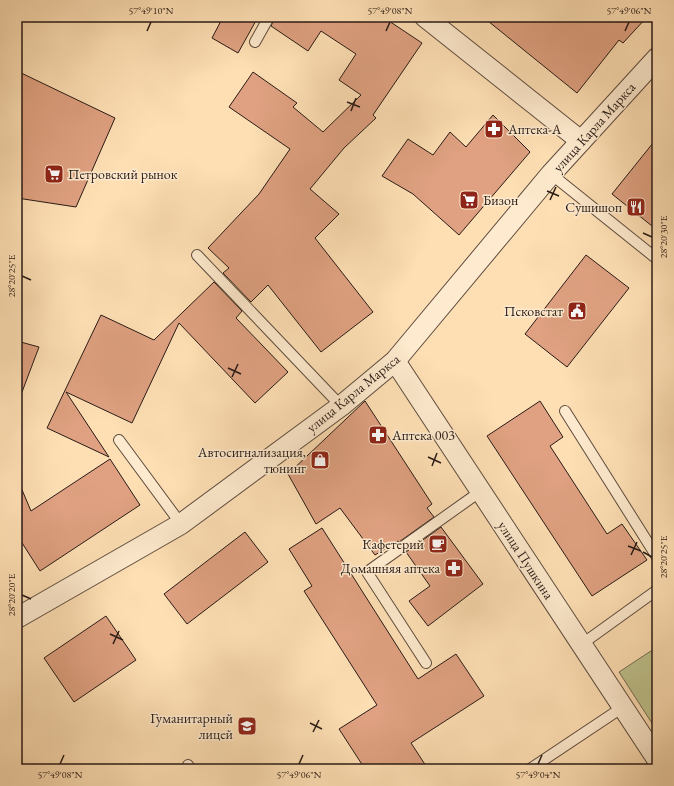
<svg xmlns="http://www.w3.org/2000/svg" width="674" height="786" font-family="'EB Garamond',serif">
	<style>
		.green { fill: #bfc28d; stroke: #746e52 }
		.building { fill: #dfa181; stroke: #281b16 }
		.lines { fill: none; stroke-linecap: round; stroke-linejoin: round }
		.service-casing { stroke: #5e4c3e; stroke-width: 12 }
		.minor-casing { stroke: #5e4c3e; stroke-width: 22 }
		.service { stroke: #feeace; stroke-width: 10 }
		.minor { stroke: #feeace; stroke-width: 20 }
		.ticks { fill: none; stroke: #281b16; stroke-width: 1.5 }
		.labels { text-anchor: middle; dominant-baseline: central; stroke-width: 3; stroke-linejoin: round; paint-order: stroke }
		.street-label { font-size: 14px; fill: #281b16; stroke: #feeace }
		.poi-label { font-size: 14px; fill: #281b16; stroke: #feeace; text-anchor: end }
		.neatline { fill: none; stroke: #281b16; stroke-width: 1.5 }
		.ticks-label { font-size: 10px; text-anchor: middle; fill: #281b16 }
	</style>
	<rect width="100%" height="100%" fill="#fedfb4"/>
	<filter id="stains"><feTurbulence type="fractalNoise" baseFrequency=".005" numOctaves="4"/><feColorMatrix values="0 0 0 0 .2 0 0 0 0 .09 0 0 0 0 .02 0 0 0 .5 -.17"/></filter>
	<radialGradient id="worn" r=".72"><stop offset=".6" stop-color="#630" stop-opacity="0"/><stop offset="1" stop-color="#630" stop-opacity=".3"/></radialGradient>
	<!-- green -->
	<path class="green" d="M657 647V731L619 672Z"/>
	<!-- building -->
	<g class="building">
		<path d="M223 17H262L260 19 258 17 238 53 212 38Z"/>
		<path d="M275 17H383L422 43 373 115 376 118 344 148 310 189 339 214 315 238 373 312 321 352 268 285 251 302 223 273 229 268 208 248 259 194 290 149 229 107 253 72 297 103 293 107 323 132 361 95 339 80 356 54 321 31 308 51 271 26Z"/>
		<path d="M483 17H647L623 43 619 40 577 93Z"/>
		<path d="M17 71 115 118 76 207 17 198Z"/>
		<path d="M493 115 530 152 459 235 413 194 382 176 408 139 433 155 450 132 466 147Z"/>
		<path d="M657 138V230L612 194Z"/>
		<path d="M586 255 629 288 567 367 525 334Z"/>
		<path d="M214 282 242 311 236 318 288 372 255 403 179 323 132 423 66 392 109 457 47 428 101 315 154 340Z"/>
		<path d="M17 341 39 347 19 400H17Z"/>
		<path d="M365 401 432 504 427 508 434 517 399 542 398 541 375 555 340 508 316 524 288 474Z"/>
		<path d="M540 401 563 437 550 446 607 534 622 524 647 560 592 596 487 436Z"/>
		<path d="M110 459 140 505 40 571 17 535V478L31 511Z"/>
		<path d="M441 527 483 584 428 626 409 601 430 586 406 552Z"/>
		<path d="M322 528 418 679 456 654 484 696 411 743 428 769H365L339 729 377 705 304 591 312 586 289 549Z"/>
		<path d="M245 532 268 562 187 624 164 594Z"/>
		<path d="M106 616 136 660 74 702 44 658Z"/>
	</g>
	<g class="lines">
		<defs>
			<g id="service">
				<path d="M255 42 269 17"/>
				<path d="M551 174 657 259"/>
				<path d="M197 255 341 406"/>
				<path d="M565 411 657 557"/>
				<path d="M119 440 181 524"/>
				<path d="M582 644 657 590"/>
				<path d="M426 663 367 572 481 491"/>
				<path d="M188 765 190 769"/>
				<path d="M530 769 623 707"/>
			</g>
			<g id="minor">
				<path d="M425 17 581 141"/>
				<path d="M395 361 657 759"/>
				<path d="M17 618 181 524 341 406 395 361 551 174 657 58"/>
			</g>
		</defs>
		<!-- service casing -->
		<use href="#service" class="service-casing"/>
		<!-- minor casing -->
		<use href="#minor" class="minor-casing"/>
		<!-- service -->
		<use href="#service" class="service"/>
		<!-- minor -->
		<use href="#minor" class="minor"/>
	</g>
	<!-- ticks -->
	<path class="ticks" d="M147 31 151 22M386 31 390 22M625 31 629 22M347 102 360 107M351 111 356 98M547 191 559 196M550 200 556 187M643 233 652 237M22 276 31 280M228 368 241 374M232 377 238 364M428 457 441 463M432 466 437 453M628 546 641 551M643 552 652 557M631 555 637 542M22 595 31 599M110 634 123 640M113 644 119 631M310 723 322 729M313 732 319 720M60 764 64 755M299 764 303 755M538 764 542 755"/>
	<!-- icons -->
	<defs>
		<symbol id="pharmacy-square" viewBox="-11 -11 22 22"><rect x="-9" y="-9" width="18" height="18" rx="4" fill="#8f2418" stroke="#feeace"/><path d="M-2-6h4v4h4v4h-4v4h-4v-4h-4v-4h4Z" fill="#fff"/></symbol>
		<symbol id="supermarket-square" viewBox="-11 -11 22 22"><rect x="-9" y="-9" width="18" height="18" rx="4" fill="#8f2418" stroke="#feeace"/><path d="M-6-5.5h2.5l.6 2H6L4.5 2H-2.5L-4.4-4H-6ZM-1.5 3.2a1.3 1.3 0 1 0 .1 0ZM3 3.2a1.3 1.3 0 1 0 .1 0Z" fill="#fff"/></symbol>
		<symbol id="restaurant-square" viewBox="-11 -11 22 22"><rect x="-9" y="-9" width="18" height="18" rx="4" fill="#8f2418" stroke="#feeace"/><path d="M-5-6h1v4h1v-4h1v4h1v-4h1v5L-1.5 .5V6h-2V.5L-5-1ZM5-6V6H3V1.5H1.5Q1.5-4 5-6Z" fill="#fff"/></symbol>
		<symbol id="civic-square" viewBox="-11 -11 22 22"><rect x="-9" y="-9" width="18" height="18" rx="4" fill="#8f2418" stroke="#feeace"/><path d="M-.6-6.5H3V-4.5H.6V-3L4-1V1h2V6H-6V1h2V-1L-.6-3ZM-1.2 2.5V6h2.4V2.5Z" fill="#fff"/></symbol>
		<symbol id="shop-square" viewBox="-11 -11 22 22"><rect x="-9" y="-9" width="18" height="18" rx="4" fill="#8f2418" stroke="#feeace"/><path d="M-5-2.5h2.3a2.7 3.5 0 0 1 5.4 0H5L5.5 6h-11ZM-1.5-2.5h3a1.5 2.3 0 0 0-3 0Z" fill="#fff"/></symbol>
		<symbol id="cafe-square" viewBox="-11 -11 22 22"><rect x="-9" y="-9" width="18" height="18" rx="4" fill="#8f2418" stroke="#feeace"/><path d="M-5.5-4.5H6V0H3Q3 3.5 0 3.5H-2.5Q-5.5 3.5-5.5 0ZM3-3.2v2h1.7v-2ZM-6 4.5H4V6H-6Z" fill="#fff"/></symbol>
		<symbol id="school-square" viewBox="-11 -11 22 22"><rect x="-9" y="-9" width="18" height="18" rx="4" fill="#8f2418" stroke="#feeace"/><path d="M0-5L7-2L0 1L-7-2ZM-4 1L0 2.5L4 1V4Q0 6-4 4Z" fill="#fff"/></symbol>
	</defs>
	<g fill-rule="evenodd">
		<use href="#pharmacy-square" x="483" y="118" width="22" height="22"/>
		<use href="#supermarket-square" x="43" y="163" width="22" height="22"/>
		<use href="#supermarket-square" x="458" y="189" width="22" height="22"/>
		<use href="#restaurant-square" x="625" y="196" width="22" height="22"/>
		<use href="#civic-square" x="566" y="300" width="22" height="22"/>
		<use href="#pharmacy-square" x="367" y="424" width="22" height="22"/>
		<use href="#shop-square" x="309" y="449" width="22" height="22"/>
		<use href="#cafe-square" x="427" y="533" width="22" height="22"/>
		<use href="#pharmacy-square" x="443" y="557" width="22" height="22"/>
		<use href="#school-square" x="236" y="715" width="22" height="22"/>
	</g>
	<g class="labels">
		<!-- street labels -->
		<g class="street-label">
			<text transform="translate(594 127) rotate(-48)">улица Карла Маркса</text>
			<text transform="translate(353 393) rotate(-39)">улица Карла Маркса</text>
			<text transform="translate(526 560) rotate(57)">улица Пушкина</text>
		</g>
		<!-- poi labels -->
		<g class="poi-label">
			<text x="508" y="129" text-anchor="start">Аптека-А</text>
			<text x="68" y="174" text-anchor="start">Петровский рынок</text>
			<text x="483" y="200" text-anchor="start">Бизон</text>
			<text x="622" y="207">Сушишоп</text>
			<text x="563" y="311">Псковстат</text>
			<text x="392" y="435" text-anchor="start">Аптека 003</text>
			<text x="306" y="452">Автосигнализация,<tspan x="306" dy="16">тюнинг</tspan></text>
			<text x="424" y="544">Кафетерий</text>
			<text x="440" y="568">Домашняя аптека</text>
			<text x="233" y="718">Гуманитарный<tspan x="233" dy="16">лицей</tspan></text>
		</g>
	</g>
	<!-- margin -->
	<rect width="674" height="786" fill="none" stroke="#fedfb4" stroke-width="44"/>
	<rect x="22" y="22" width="630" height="742" class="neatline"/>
	<g class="ticks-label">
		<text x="151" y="14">57°49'10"N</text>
		<text x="390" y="14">57°49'08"N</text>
		<text x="629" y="14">57°49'06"N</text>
		<text transform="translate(663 237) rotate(-90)" y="4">28°20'30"E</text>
		<text transform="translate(11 276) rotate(-90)" y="4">28°20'25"E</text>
		<text transform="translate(663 557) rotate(-90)" y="4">28°20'25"E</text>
		<text transform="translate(11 595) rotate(-90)" y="4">28°20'20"E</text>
		<text x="60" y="778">57°49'08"N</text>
		<text x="299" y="778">57°49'06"N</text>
		<text x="538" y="778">57°49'04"N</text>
	</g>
	<rect width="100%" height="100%" filter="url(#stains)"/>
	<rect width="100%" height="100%" fill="url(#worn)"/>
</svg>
